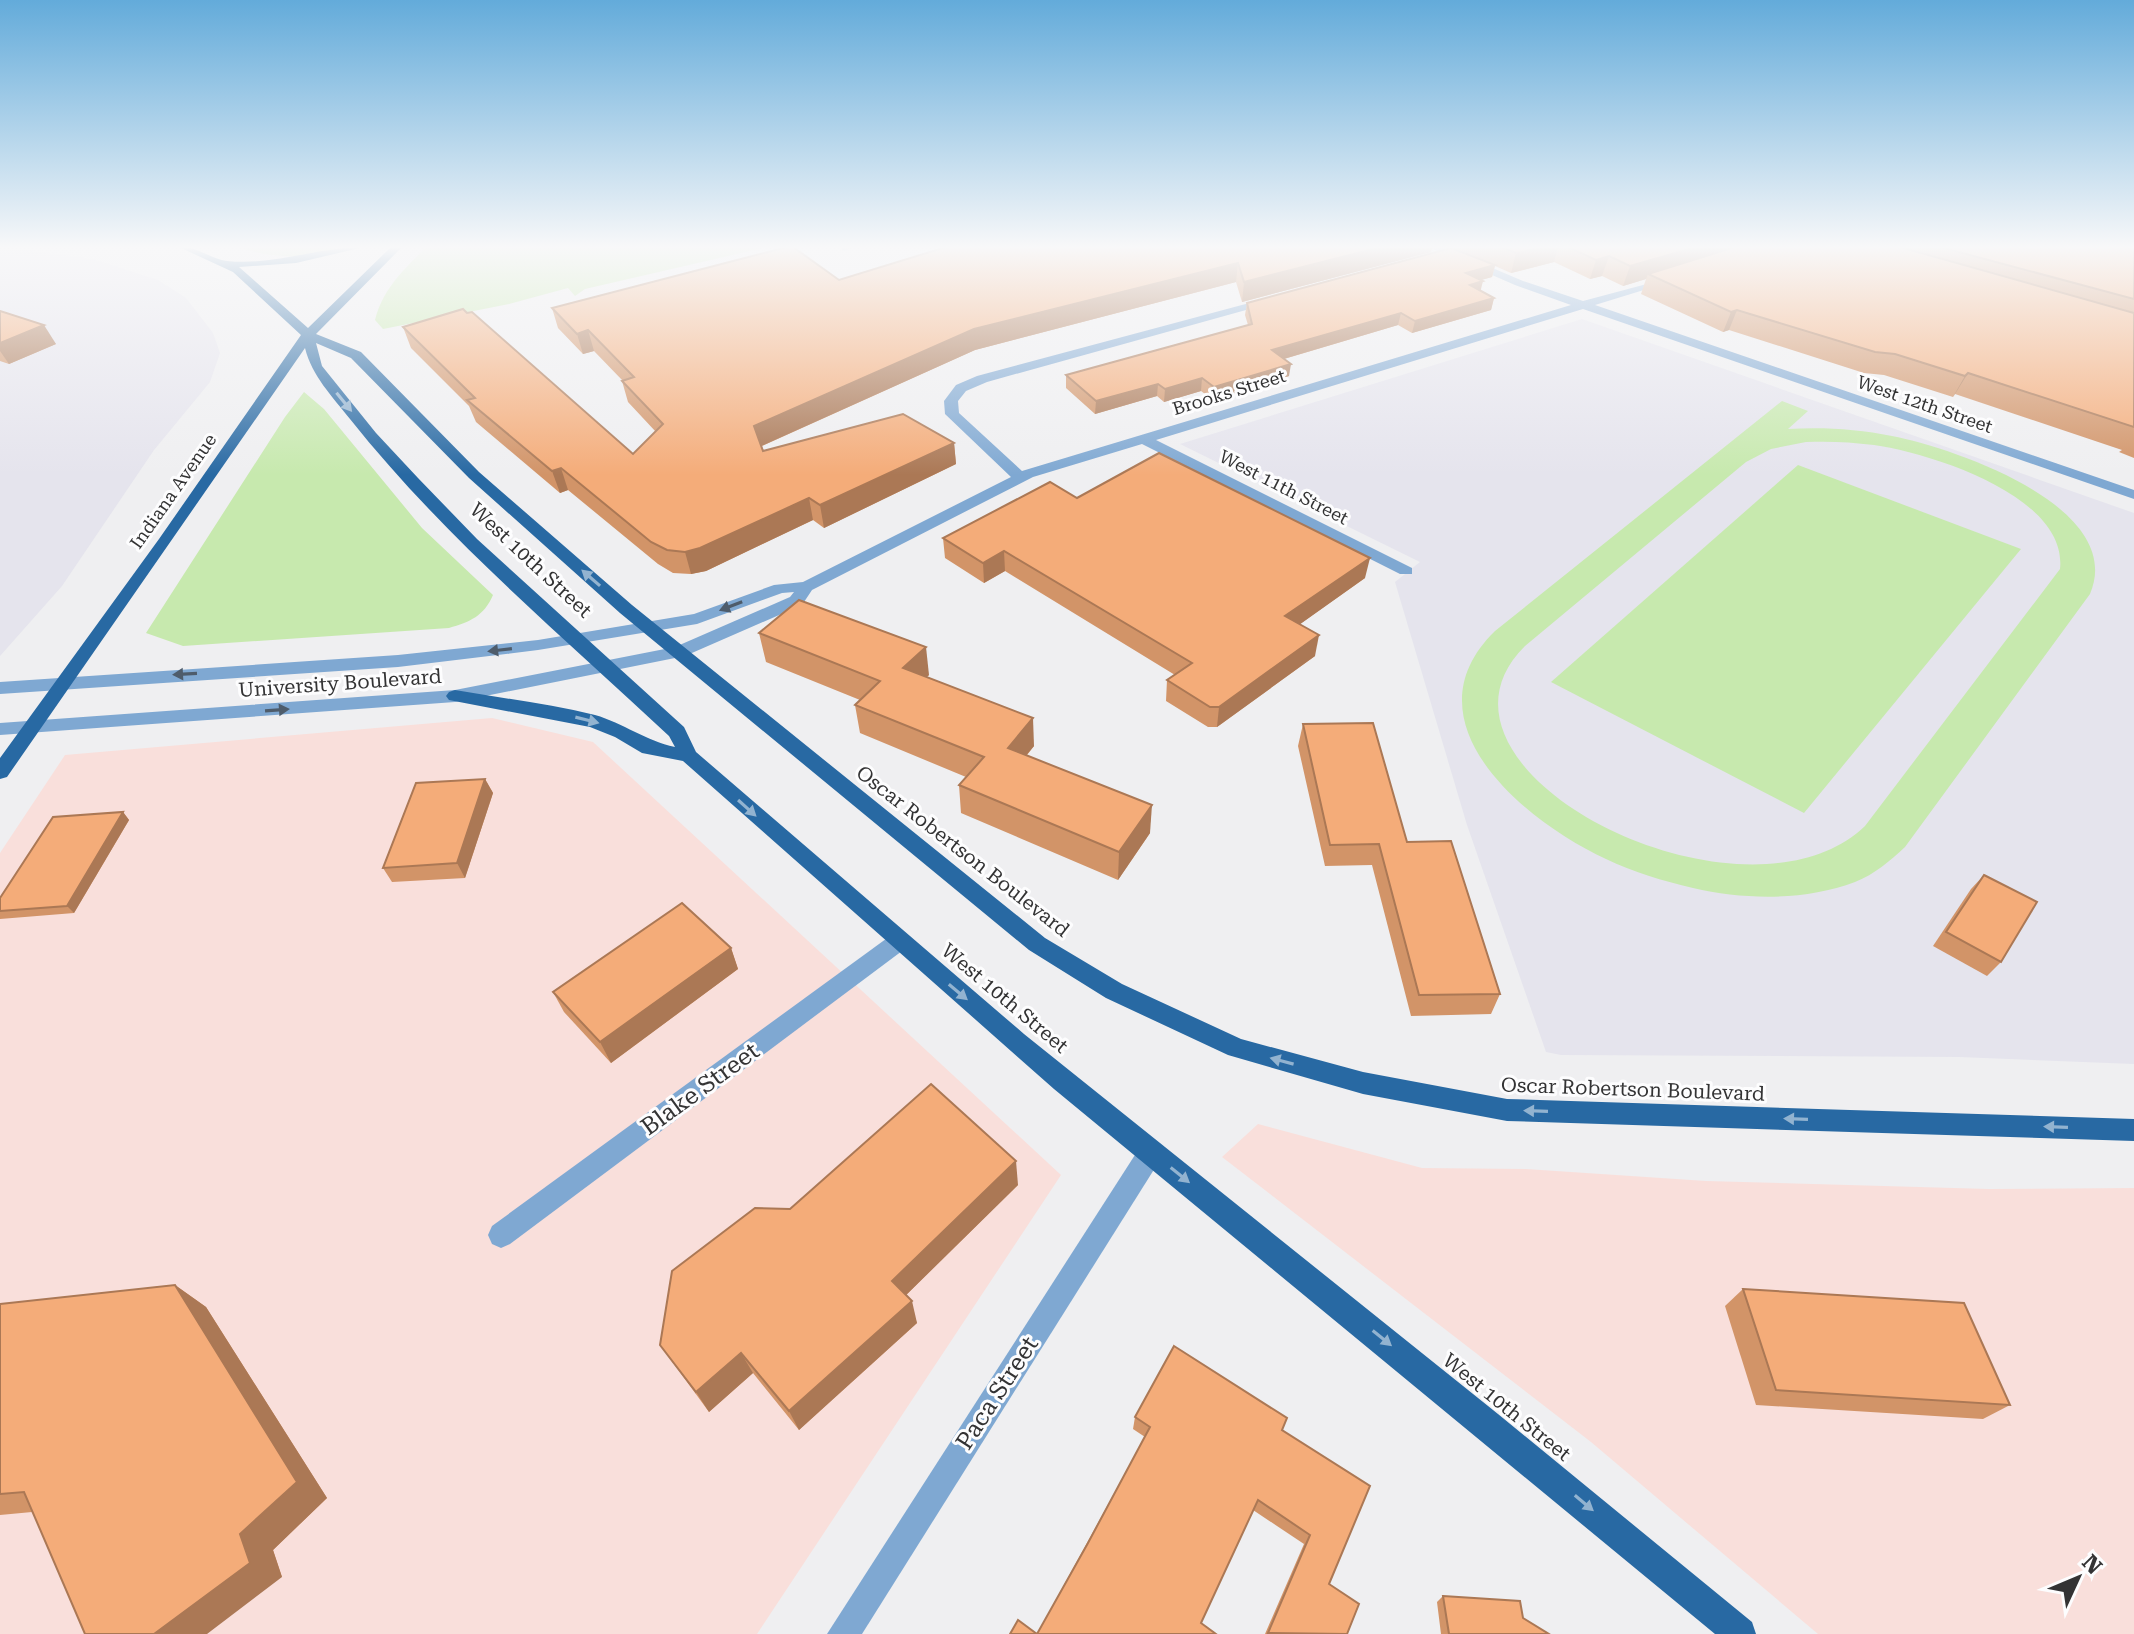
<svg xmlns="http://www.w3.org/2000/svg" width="2134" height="1634" font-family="'Roboto Serif',serif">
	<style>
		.commercial { fill: #f9dfdb }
		.built { fill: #e5e4ed }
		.green { fill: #c7e9ae; fill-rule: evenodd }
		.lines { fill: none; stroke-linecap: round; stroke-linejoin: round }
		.minor { fill: #7fa8d2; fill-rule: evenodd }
		.major { fill: #2869a3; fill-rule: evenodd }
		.wall { fill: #d29468 }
		.shaded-wall { fill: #ab7855 }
		.building { fill: #f4ac79; stroke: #ab7855; stroke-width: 2 }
		.oneway { fill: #92b3d0 }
		.oneway2 { fill: #4e5c6b }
		.labels { text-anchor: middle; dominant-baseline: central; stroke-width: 6; stroke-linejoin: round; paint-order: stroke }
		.far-street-label { font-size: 18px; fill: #333334; stroke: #fdfdfe }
		.street-label { font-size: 20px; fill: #333334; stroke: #fdfdfe }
		.near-street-label { font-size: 24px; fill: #333334; stroke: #fdfdfe }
	</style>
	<rect width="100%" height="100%" fill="#efeff1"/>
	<!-- commercial -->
	<g class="commercial">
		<path d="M492 718 593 742 1061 1175 757 1634H0V853L65 755Z"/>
		<path d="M1258 1124 1422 1168 1526 1169 1706 1181 1989 1189 2134 1188V1634H1818L1591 1442 1222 1157Z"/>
	</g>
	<!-- built -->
	<g class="built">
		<path d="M0 247 93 259 158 280 186 298 213 333 220 353 210 382 154 450 62 586 0 656Z"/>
		<path d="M1582 319 2134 513V1064L1959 1057 1561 1055 1546 1052 1467 825 1395 582 1420 562 1180 444Z"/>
	</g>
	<!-- green -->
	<g class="green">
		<path d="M239 247H337C319 262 263 257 239 247Z"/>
		<path d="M426 247H767L585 289 575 296 568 288 509 304 383 329 375 320C383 288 404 270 426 247Z"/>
		<path d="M304 392 324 409 422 528 493 595C484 616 470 622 449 628L183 646 146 633 285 417Z"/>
		<path d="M1782 401 1808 411 1788 429C1823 427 1858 429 1892 436 1954 448 2127 507 2090 594L1905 847C1890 861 1875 874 1855 882 1805 901 1745 900 1693 888 1663 881 1633 872 1606 859 1524 821 1403 721 1495 631ZM1806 442C1829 441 1851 442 1874 445 1930 453 2068 496 2060 569L1865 826C1744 942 1400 770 1525 646L1746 462 1771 449Z"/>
		<path d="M1798 465 2021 549 1804 813 1551 682Z"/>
	</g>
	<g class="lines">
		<!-- minor -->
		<g class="minor">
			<path d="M839 247H854L844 251Z"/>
			<path d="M1428 247H1443L1523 281 1583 301 1673 277V281L1595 305 2134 490V499L1583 309 1156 440 1412 568V574H1400L1142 444 1033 477 812 590 802 605 685 656 455 702 0 735V723L455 690 675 647 790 597 794 592 782 593 697 624 538 650 398 667 0 694V682L398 655 538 640 694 614 774 585 803 582 1011 477 945 414 944 401 956 385 977 376 1268 298 1278 301 987 382 966 391 958 401 959 413 1022 471 1571 305 1515 285Z"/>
			<path d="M898 933 906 936 909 942 906 948 510 1244 501 1248 492 1244 488 1235 492 1226 890 936Z"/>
			<path d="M1151 1140 1160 1144 1164 1152 1160 1160 862 1634H827L1142 1144Z"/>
		</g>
		<!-- major -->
		<path class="major" d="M179 247C198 246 210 259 227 261 273 266 319 247 364 247L296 263 239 267 308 328 391 247H402L316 334 361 352 479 472 632 605 1045 938 1122 984 1241 1039 1363 1072 1507 1099 2134 1119V1141L1507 1121 1363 1094 1228 1055 1106 998 1029 950 620 613 469 478 351 358 316 343 322 366 376 433 418 478 477 539 684 727 696 752 1024 1034 1498 1414 1752 1622 1756 1634H1715L1054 1089 683 761 642 753 615 737 590 727 449 700 446 696 449 692 455 690C501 698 549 704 595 715 623 723 646 741 675 747L669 736C560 634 443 536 350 419 332 396 312 376 305 348L7 777 0 779V758L159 539 301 335 233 272Z"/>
	</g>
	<!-- wall -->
	<g class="wall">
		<path d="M946 247H1432L1431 252 1242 302 1236 282 975 350 762 446 763 451 954 443 956 464 824 528 813 520 706 571 691 574 673 573 658 564 568 490 560 493 476 422 469 406 411 348 403 327 633 454 656 432 628 402 622 381H623L594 351 583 354 558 328 552 308 839 280Z"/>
		<path d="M1450 247H2134V458L2119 452 2122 450 1955 394 1953 397 1884 375 1864 373 1729 330 1723 332 1641 294 1646 279 1623 286 1602 276 1590 279 1554 262 1511 273 1495 266 1492 277 1481 280 1480 290 1494 298 1491 310 1412 333 1398 325 1284 359 1289 376 1213 400 1201 391 1164 402 1157 396 1095 414 1066 388V375L1248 325 1245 315 1247 303 1484 261Z"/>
		<path d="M0 311 56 344 9 364 0 361Z"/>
		<path d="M1077 498 1365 578 1300 624 1315 656 1217 727H1208L1166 701 1167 680 1175 675 1005 571 984 583 945 558 943 538Z"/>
		<path d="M759 633 929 675 926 677 1034 746 1027 755 1150 833 1118 880 961 813 959 785 966 777 860 733 855 705 860 700 766 662Z"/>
		<path d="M1303 724 1407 842 1500 994 1491 1014 1411 1016 1372 865 1325 866 1298 746Z"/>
		<path d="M485 779 493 793 465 878 392 882 383 868Z"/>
		<path d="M123 812 129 820 74 913 0 919V898Z"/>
		<path d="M1984 875 2001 962 1987 976 1933 946 1971 889Z"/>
		<path d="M731 948 738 969 611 1063 564 1012 553 992Z"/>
		<path d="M1018 1185 906 1295 917 1323 799 1430 753 1373 709 1412 660 1345 790 1209Z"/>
		<path d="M175 1285 206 1307 327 1498 273 1550 282 1577 32 1512 0 1515V1304Z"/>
		<path d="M1743 1289 2010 1405 1983 1419 1756 1405 1725 1306Z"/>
		<path d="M1135 1417 1282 1430 1329 1584 1347 1634H1265L1304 1544 1253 1510 1201 1623 1037 1634 1145 1437 1133 1429Z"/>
		<path d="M1443 1596 1523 1618 1549 1634H1441L1437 1602Z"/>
	</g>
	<!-- shaded-wall -->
	<g class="shaded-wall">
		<path d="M1381 247H1432L1431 252 1242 302 1244 282Z"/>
		<path d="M1543 247H1558L1554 262 1511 273 1516 253Z"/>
		<path d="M1696 247H1752L1648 274 1646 279 1623 286 1630 266Z"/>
		<path d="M1609 256 1602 276 1590 279 1596 260Z"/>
		<path d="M1238 263 1236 282 975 350 759 447 754 426 974 329Z"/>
		<path d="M1495 265 1492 277 1463 285 1466 273Z"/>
		<path d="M1483 281 1480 293 1470 285Z"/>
		<path d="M1494 298 1491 310 1412 333 1415 321Z"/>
		<path d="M1737 310 1729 330 1723 332 1731 312Z"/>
		<path d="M1401 313 1398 325 1270 363 1272 350Z"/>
		<path d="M44 325 56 344 9 364 0 351V343Z"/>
		<path d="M588 330 594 351 583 354 577 334Z"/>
		<path d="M1291 364 1289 376 1213 400 1214 387Z"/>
		<path d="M1968 373 1955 394 1953 397 1965 376Z"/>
		<path d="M1202 378 1201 391 1164 402 1165 389Z"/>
		<path d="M1158 384 1157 396 1095 414 1096 401Z"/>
		<path d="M954 443 956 464 824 528 820 505Z"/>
		<path d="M561 468 568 490 560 493 552 471Z"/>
		<path d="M809 498 813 520 706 571 691 574 685 552Z"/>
		<path d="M1004 551 1005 571 984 583 983 563Z"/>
		<path d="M1370 558 1365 578 1282 637 1285 616Z"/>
		<path d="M1319 635 1315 656 1217 727 1219 707Z"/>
		<path d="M926 647 929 675 907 697 903 668Z"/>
		<path d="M1033 718 1034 746 1009 776 1008 748Z"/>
		<path d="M485 779 493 793 465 878 457 863Z"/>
		<path d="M1152 805 1150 833 1118 880 1119 852Z"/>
		<path d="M123 812 129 820 74 913 67 906Z"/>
		<path d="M731 948 738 969 611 1063 600 1042Z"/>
		<path d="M1016 1161 1018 1185 898 1303 892 1281Z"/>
		<path d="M175 1285 206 1307 327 1498 273 1550 282 1577 207 1634H154Z"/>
		<path d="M912 1301 917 1323 799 1430 789 1411Z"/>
		<path d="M741 1353 753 1373 709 1412 696 1392Z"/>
	</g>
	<!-- building -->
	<g class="building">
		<path d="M787 247H793L839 280 946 247H1381L1244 282 1238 263 974 329 754 426 763 451 903 414 954 443 820 505 809 498 700 548 685 552 667 550 651 542 561 468 552 471 467 400 475 398 403 327 463 309 467 313 472 312 633 454 663 424 622 381 634 377 588 330 577 334 552 308Z"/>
		<path d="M1501 247H1543L1516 253Z"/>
		<path d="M1568 247H1696L1630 266 1609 256 1596 260Z"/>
		<path d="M1735 247H1900L2134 313V427L1968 373 1965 376 1895 354 1875 352 1737 310 1731 312 1648 274Z"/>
		<path d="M1940 247H2134V299Z"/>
		<path d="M1451 248 1495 265 1466 273 1483 281 1470 285 1494 298 1415 321 1401 313 1272 350 1291 364 1214 387 1202 378 1165 389 1158 384 1096 401 1066 375 1252 324 1247 303Z"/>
		<path d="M0 311 44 325 0 343Z"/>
		<path d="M1159 453 1370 558 1285 616 1319 635 1219 707H1210L1167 680 1192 663 1004 551 983 563 943 538 1050 482 1077 498Z"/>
		<path d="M799 600 926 647 903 668 1033 718 1008 748 1152 805 1119 852 959 785 984 757 855 705 880 681 759 633Z"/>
		<path d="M1373 723 1407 842 1451 841 1500 994 1419 995 1379 844 1330 845 1303 724Z"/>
		<path d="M485 779 457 863 383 868 416 783Z"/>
		<path d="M123 812 67 906 0 911V898L53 817Z"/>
		<path d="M1984 875 2037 902 2001 962 1946 932Z"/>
		<path d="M682 903 731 948 600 1042 553 992Z"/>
		<path d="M931 1084 1016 1161 892 1281 912 1301 789 1411 741 1353 696 1392 660 1345 672 1271 755 1208 790 1209Z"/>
		<path d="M175 1285 297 1482 240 1534 250 1563 154 1634H85L24 1492 0 1494V1304Z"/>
		<path d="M1743 1289 1964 1303 2010 1405 1776 1390Z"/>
		<path d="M1174 1346 1287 1418 1282 1430 1370 1486 1329 1584 1359 1604 1347 1634 1268 1633 1310 1535 1258 1500 1201 1623 1216 1634H1010L1018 1620 1037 1634 1088 1543 1150 1427 1135 1417Z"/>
		<path d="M1443 1596 1520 1601 1523 1618 1549 1634H1449Z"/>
	</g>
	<!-- one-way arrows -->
	<defs><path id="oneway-solid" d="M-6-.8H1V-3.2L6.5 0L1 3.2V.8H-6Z" transform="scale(2)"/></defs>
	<g class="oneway">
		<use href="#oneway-solid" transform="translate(344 402) rotate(51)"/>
		<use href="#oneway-solid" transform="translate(591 578) rotate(-139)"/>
		<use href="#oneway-solid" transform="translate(587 720) rotate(14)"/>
		<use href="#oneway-solid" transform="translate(747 808) rotate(42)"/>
		<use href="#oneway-solid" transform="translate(958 992) rotate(40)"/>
		<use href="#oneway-solid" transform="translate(1282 1061) rotate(-165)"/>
		<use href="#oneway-solid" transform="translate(1536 1111) rotate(-178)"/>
		<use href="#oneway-solid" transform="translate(1796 1119) rotate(-178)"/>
		<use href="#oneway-solid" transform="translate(2056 1127) rotate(-178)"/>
		<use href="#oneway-solid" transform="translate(1180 1175) rotate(39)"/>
		<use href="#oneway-solid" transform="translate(1382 1338) rotate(39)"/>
		<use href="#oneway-solid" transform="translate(1584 1503) rotate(40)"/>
	</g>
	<g class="oneway2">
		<use href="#oneway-solid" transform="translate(731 606) rotate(159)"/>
		<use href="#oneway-solid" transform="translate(500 650) rotate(173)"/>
		<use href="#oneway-solid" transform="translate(185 674) rotate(177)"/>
		<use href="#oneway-solid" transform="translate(277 710) rotate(-4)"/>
	</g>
	<!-- sky -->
	<linearGradient id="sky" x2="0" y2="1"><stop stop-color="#63abda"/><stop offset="0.52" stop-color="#f8f8f9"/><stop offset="1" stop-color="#f8f8f9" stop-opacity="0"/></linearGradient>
	<rect width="2134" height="475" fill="url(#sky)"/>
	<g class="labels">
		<!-- far-street labels -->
		<g class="far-street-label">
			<text transform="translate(1229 392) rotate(-17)">Brooks Street</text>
			<text transform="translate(1925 404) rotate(19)">West 12th Street</text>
			<text transform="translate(1284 487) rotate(27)">West 11th Street</text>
			<text transform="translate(173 491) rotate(-55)">Indiana Avenue</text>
		</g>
		<!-- street labels -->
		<g class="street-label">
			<text transform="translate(531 560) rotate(43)">West 10th Street</text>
			<text transform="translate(340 683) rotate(-4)">University Boulevard</text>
			<text transform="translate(963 851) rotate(38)">Oscar Robertson Boulevard</text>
			<text transform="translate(1005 998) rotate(40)">West 10th Street</text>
			<text transform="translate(1633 1089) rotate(2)">Oscar Robertson Boulevard</text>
			<text transform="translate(1507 1407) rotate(39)">West 10th Street</text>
		</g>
		<!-- near-street labels -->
		<g class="near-street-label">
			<text transform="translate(700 1089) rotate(-36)">Blake Street</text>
			<text transform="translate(997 1393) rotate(-57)">Paca Street</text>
		</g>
	</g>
	<!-- north arrow -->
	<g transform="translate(2078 1578) rotate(46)" stroke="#fdfdfe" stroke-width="6" paint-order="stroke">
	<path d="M0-6L14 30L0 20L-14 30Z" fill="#333334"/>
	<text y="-12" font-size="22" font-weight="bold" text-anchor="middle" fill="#333334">N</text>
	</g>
</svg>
